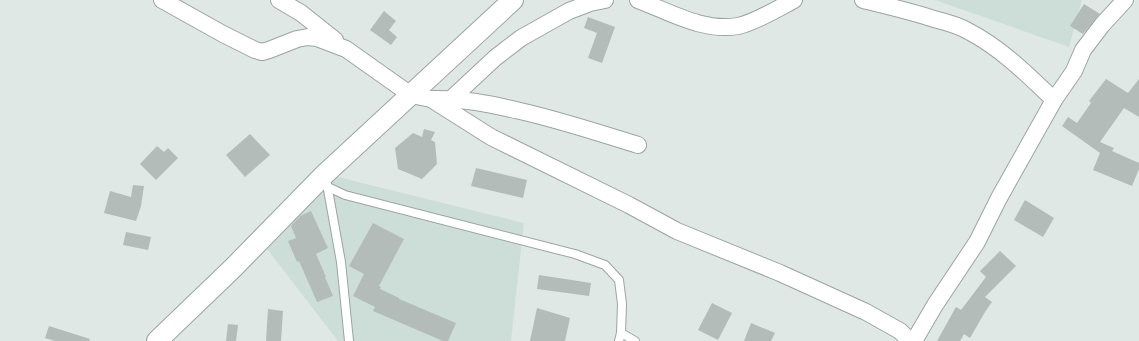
<svg xmlns="http://www.w3.org/2000/svg" width="1139" height="341" font-family="Roboto,sans-serif">
	<style>
		.built { fill: #cdded8 }
		.building { fill: #b3bcb9 }
		.lines { fill: none; stroke-linecap: round; stroke-linejoin: round }
		.service-casing { stroke: #9ca4a1; stroke-width: 10 }
		.minor-casing { stroke: #9ca4a1; stroke-width: 18 }
		.tertiary-casing { stroke: #9ca4a1; stroke-width: 22 }
		.service { stroke: #fff; stroke-width: 8 }
		.minor { stroke: #fff; stroke-width: 16 }
		.tertiary { stroke: #fff; stroke-width: 20 }
	</style>
	<rect width="100%" height="100%" fill="#dfe8e4"/>
	<!-- built -->
	<g class="built">
		<path d="M935 0H1082L1069 47Z"/>
		<path d="M334 176 524 223 511 341H338L264 245 283 217 307 207Z"/>
	</g>
	<!-- building -->
	<g class="building">
		<path d="M1084 4 1100 14 1083 34 1070 26Z"/>
		<path d="M384 11 396 21 389 30 397 37 391 45 370 30Z"/>
		<path d="M588 17 615 27 602 63 588 58 597 33 584 28Z"/>
		<path d="M1106 79 1128 93 1139 79V117L1124 108 1100 142 1114 148 1112 151 1139 163V169L1132 186 1093 170 1100 153 1062 126 1068 117 1077 123 1091 103 1089 101Z"/>
		<path d="M424 129 435 132 431 140 435 142 437 164 422 179 398 169 395 148 413 133 422 137Z"/>
		<path d="M250 134 270 155 245 177 226 155Z"/>
		<path d="M157 146 164 152 168 148 178 158 156 180 140 164Z"/>
		<path d="M476 168 527 180 523 198 471 186Z"/>
		<path d="M133 185 144 186 141 206 136 221 104 213 110 191 131 197Z"/>
		<path d="M1025 200 1054 218 1043 237 1014 220Z"/>
		<path d="M311 211 328 248 316 254 326 277H325L333 296 317 302 299 261 297 262 288 241 296 238 291 226 300 216Z"/>
		<path d="M373 223 404 239 379 286 381 287 380 289 399 298V299L456 323 448 341H443L373 311 375 307 353 296 364 274 349 266Z"/>
		<path d="M126 232 151 237 148 250 123 245Z"/>
		<path d="M1000 251 1016 266 985 297 992 302 985 312 970 338 964 334 960 341H937L956 307 961 310 986 277 980 271Z"/>
		<path d="M539 275 591 283 589 296 537 289Z"/>
		<path d="M712 303 732 313 718 340 698 330Z"/>
		<path d="M537 308 570 318 565 341H530Z"/>
		<path d="M268 309 283 311 281 341H266Z"/>
		<path d="M751 323 775 333 771 341H744Z"/>
		<path d="M228 324 238 325 236 341H226Z"/>
		<path d="M49 326 90 339 89 341H55L45 338Z"/>
	</g>
	<g class="lines">
		<defs>
			<g id="service">
				<path d="M327 184 341 262 349 341"/>
				<path d="M328 187 345 195 575 254 605 265 619 280 622 304 621 333 619 341"/>
				<path d="M621 333 635 341"/>
			</g>
			<g id="minor">
				<path d="M162 0 223 34 255 50 262 52 269 50 297 39 308 37 317 38 346 49 411 95 431 99 491 137 629 205 677 231 780 273 866 312 900 331 910 341"/>
				<path d="M279 0 301 13 335 40"/>
				<path d="M638 0C670 12 703 32 738 26 754 23 779 8 794 0"/>
				<path d="M863 0C887 6 910 11 934 19 946 22 958 25 968 31 1001 48 1028 75 1054 100"/>
				<path d="M431 99C462 98 490 104 520 111 560 120 599 133 638 145"/>
				<path d="M451 99 495 58 521 38 569 11 590 3 605 0"/>
				<path d="M914 341 935 305 977 242 999 198 1054 100 1074 71 1083 50 1102 25 1125 0"/>
			</g>
			<path id="tertiary" d="M157 341 233 268 325 174 513 0"/>
		</defs>
		<!-- service casing -->
		<use href="#service" class="service-casing"/>
		<!-- minor casing -->
		<use href="#minor" class="minor-casing"/>
		<!-- tertiary casing -->
		<use href="#tertiary" class="tertiary-casing"/>
		<!-- service -->
		<use href="#service" class="service"/>
		<!-- minor -->
		<use href="#minor" class="minor"/>
		<!-- tertiary -->
		<use href="#tertiary" class="tertiary"/>
	</g>
</svg>
